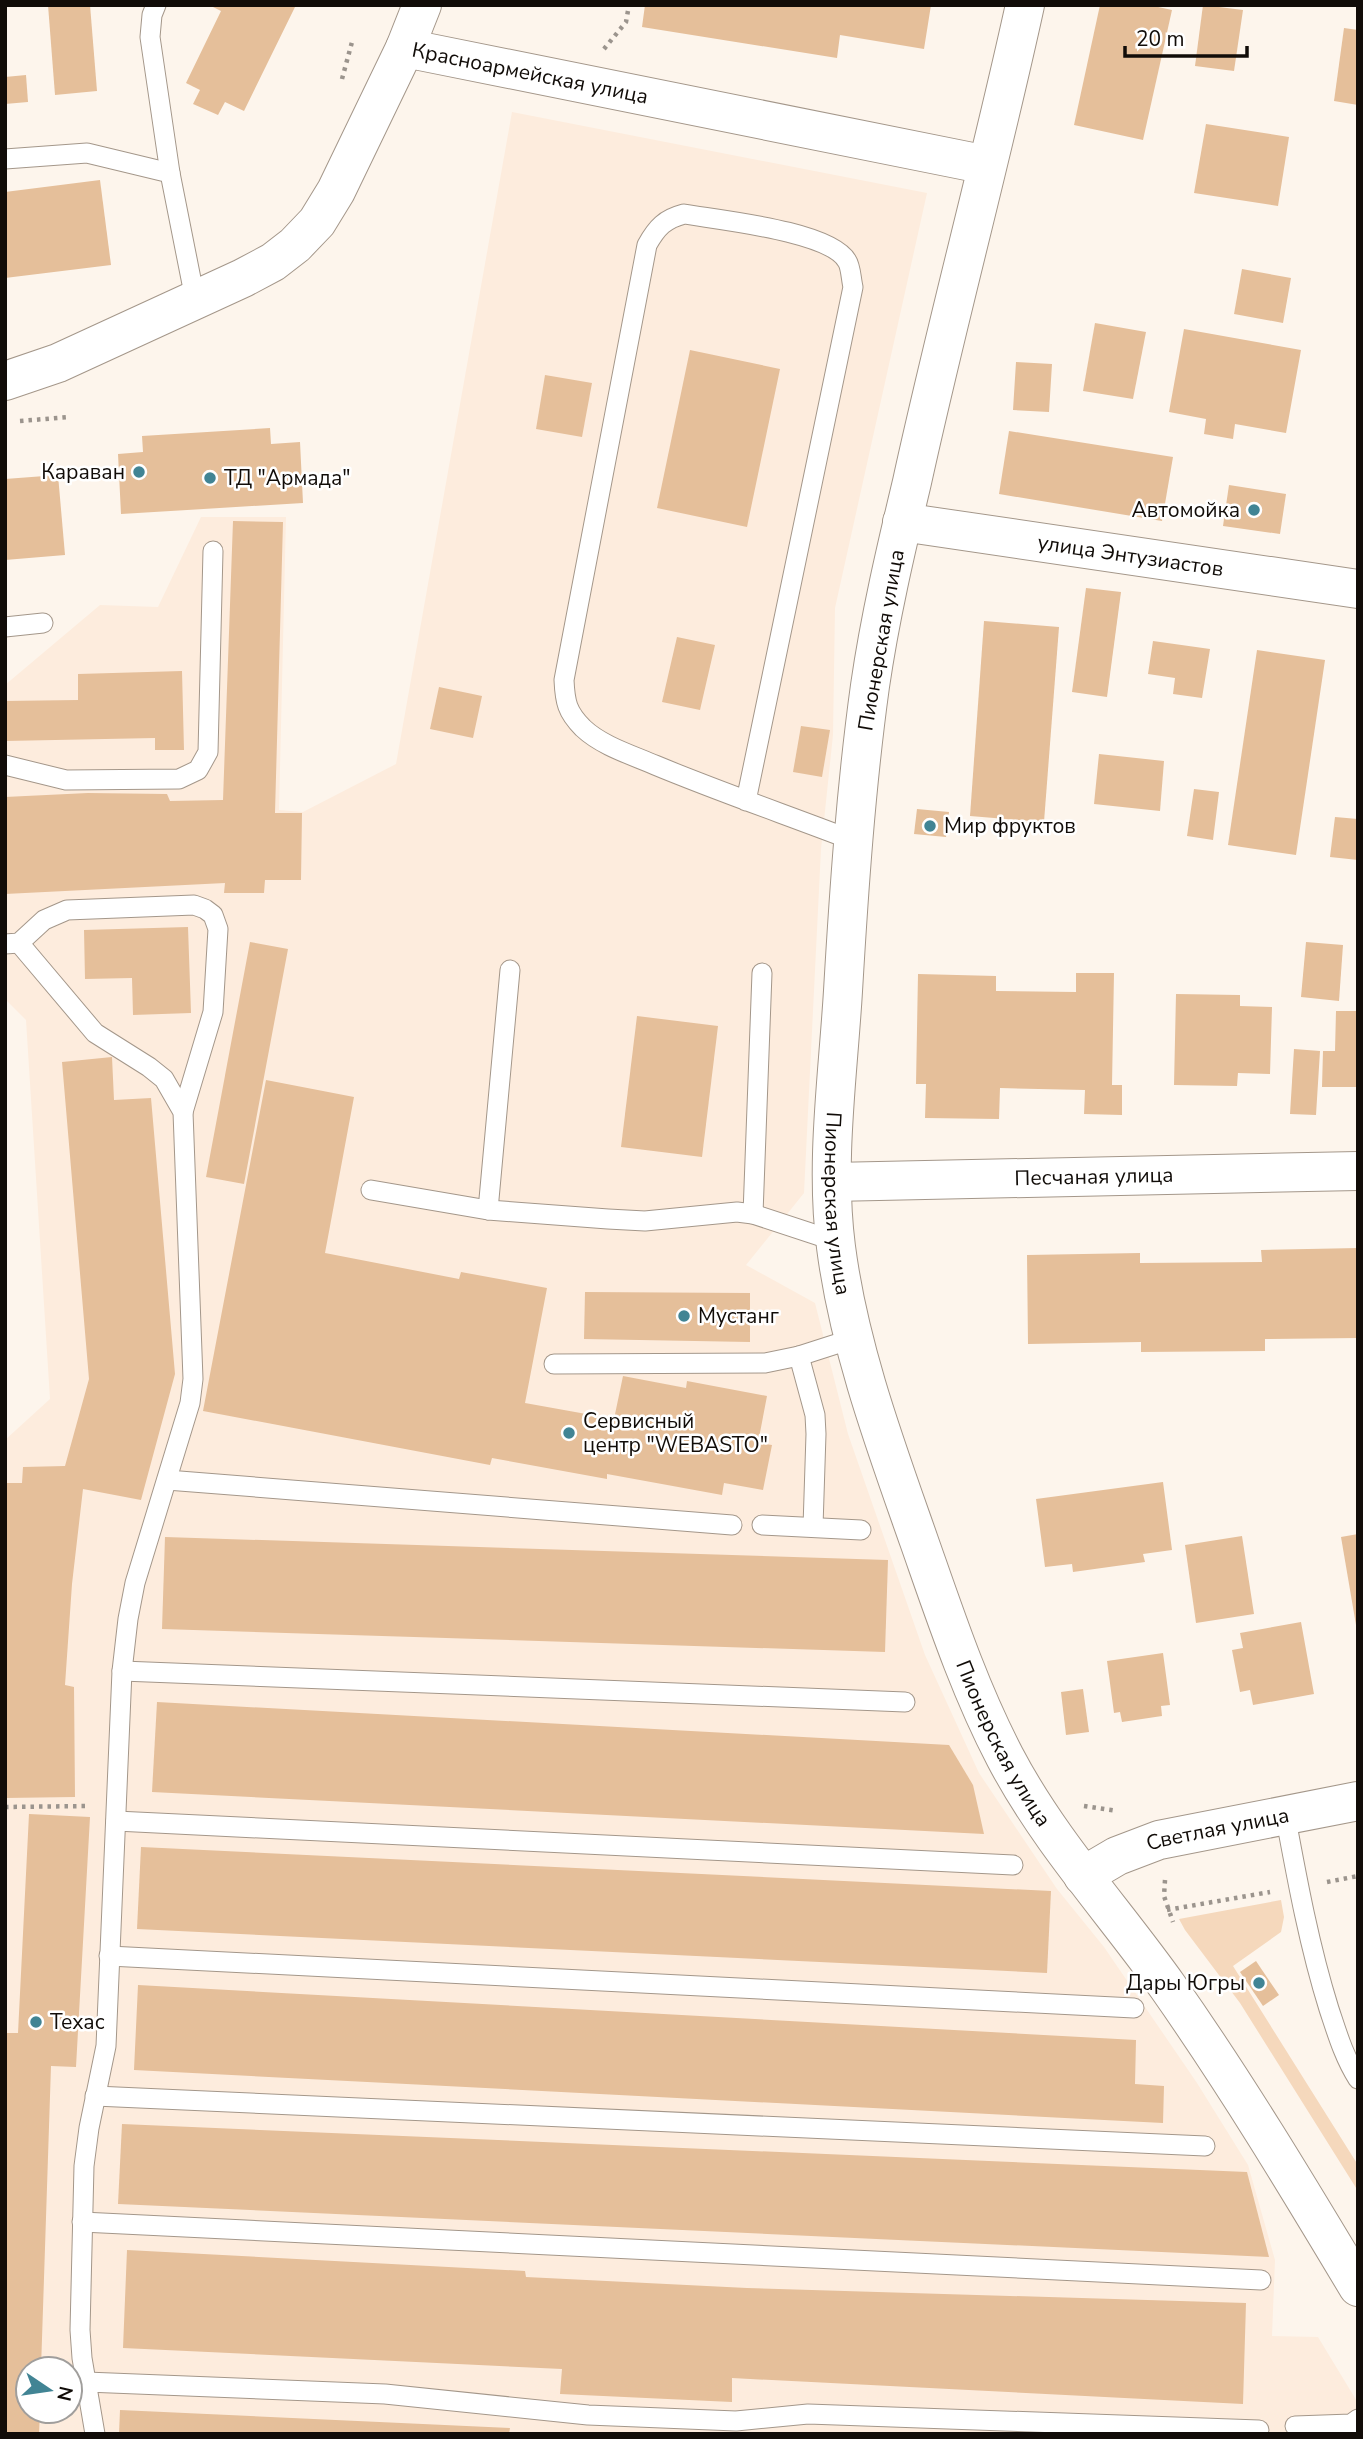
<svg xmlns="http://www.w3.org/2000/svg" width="1363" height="2439" font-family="'Nunito Sans',sans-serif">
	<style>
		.built { fill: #fdecdd; fill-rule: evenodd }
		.green { fill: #f5d8bc }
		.building { fill: #e5bf9a }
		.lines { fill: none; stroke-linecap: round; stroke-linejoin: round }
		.service-casing { stroke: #a4978a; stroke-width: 21 }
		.minor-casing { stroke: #a4978a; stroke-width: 40 }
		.tertiary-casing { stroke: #a4978a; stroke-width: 40 }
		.path { stroke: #9b948d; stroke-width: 4.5; stroke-dasharray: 3.5 5; stroke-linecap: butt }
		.service { stroke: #fff; stroke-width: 19 }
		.minor { stroke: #fff; stroke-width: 38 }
		.tertiary { stroke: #fff; stroke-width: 38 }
		.poi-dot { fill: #418494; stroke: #fff; stroke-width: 2.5 }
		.labels { text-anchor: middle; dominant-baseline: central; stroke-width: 5; stroke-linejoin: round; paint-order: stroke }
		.street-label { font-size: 21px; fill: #110c08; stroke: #fff }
		.poi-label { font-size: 21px; fill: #110c08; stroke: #fff; text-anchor: start }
	</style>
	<rect width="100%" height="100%" fill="#fdf5ec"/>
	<!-- built -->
	<path class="built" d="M512 112 927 193 835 608 833 735 821 849 804 1193 746 1265 815 1303 848 1434 925 1655 979 1773 1057 1889 1104 1947 1197 2083 1248 2165 1275 2260 1272 2336 1318 2337 1358 2403V2434H5V1440L50 1399 26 1020 5 999V685L100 605 158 607 201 517H286L279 810 303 812 396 764ZM28 2369H70V2411H28Z"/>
	<!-- green -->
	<path class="green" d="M1281 1900 1284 1917 1281 1932 1233 1966 1358 2165V2191L1240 2003 1185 1930 1179 1919Z"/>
	<!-- building -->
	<g class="building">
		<path d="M48 5H90L97 91 55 95Z"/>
		<path d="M209 5 295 7 244 111 225 102 218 115 193 104 200 90 186 83 221 11Z"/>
		<path d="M645 5H931L924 49 840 35 837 58 642 27Z"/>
		<path d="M1100 5H1149L1172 10 1143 140 1074 125Z"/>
		<path d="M1203 5 1243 10 1234 71 1195 66Z"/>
		<path d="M1344 28 1358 30V105L1334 101Z"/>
		<path d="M26 75 28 102 5 104V77Z"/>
		<path d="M1206 124 1289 137 1278 206 1194 193Z"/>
		<path d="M100 180 111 265 5 278V192Z"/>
		<path d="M1242 269 1291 278 1283 323 1234 314Z"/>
		<path d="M1095 323 1146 332 1133 399 1083 391Z"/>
		<path d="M1184 329 1301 350 1286 433 1235 424 1233 439 1204 434 1206 419 1169 412Z"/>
		<path d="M690 350 780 369 747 527 657 508Z"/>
		<path d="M1016 362 1052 364 1049 412 1013 410Z"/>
		<path d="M545 375 592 383 582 437 536 429Z"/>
		<path d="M270 428 271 444 300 442 303 503 121 514 118 454 143 452 142 436Z"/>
		<path d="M1009 431 1173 457 1162 521 999 494Z"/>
		<path d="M58 475 65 555 5 560V479Z"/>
		<path d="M1229 485 1286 494 1280 534 1223 526Z"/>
		<path d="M233 521 283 522 275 813H302L301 880H265L264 893H224L225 883 5 894V797L88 793 167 794 170 801 223 800Z"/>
		<path d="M1086 588 1121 592 1107 697 1072 692Z"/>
		<path d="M984 621 1059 627 1044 822 970 816Z"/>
		<path d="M677 637 715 645 700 710 662 702Z"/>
		<path d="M1153 641 1210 649 1202 698 1173 694 1175 678 1148 674Z"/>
		<path d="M1257 650 1325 660 1296 855 1228 845Z"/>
		<path d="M182 671 184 750H155V738L5 741V701L78 700V674Z"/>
		<path d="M439 687 482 696 473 738 430 729Z"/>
		<path d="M801 726 830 730 822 777 793 772Z"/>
		<path d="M1099 754 1164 761 1160 811 1094 804Z"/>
		<path d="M1194 789 1219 792 1213 840 1187 836Z"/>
		<path d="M917 809 949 812 946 837 914 834Z"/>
		<path d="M1335 817 1358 819V860L1330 857Z"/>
		<path d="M188 927 191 1013 133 1015 132 978 85 979 84 930Z"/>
		<path d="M250 942 288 949 244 1184 206 1177Z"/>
		<path d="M1306 942 1343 945 1339 1001 1301 997Z"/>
		<path d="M1076 973H1114L1112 1085H1122V1115L1084 1114 1085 1090 1000 1088 999 1119 925 1118 926 1084H916L918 974 996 976V991L1076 992Z"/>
		<path d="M1176 994 1240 995V1006L1272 1007 1270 1074 1238 1073 1237 1086 1174 1085Z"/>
		<path d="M1336 1011H1358V1087H1322L1323 1051H1335Z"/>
		<path d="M637 1016 718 1026 702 1157 621 1147Z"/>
		<path d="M1294 1049 1320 1051 1316 1115 1290 1114Z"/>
		<path d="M112 1057 114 1100 151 1098 175 1374 141 1500 83 1489 72 1584 65 1685 74 1687 75 1797 5 1798V1483H22L23 1467 65 1466 89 1379 62 1062Z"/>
		<path d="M266 1080 354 1097 325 1253 459 1279 461 1272 547 1288 525 1403 614 1419 623 1376 686 1388 687 1381 767 1396 758 1443 772 1445 763 1490 724 1483 722 1495 607 1474V1479L492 1458 490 1465 203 1411Z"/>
		<path d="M1358 1248V1338L1265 1339V1351L1141 1352V1342L1028 1344 1027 1255 1140 1253V1263L1262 1262 1261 1250Z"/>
		<path d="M585 1292 750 1293V1342L584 1339Z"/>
		<path d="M1163 1482 1172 1550 1143 1554 1145 1562 1073 1572 1072 1564 1045 1567 1036 1499Z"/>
		<path d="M1358 1534V1625H1356L1341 1537Z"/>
		<path d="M1242 1536 1254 1614 1196 1623 1185 1545Z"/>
		<path d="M165 1537 888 1560 885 1652 162 1629Z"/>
		<path d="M1301 1622 1314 1694 1253 1705 1250 1690 1240 1692 1232 1650 1243 1648 1240 1633Z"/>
		<path d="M1163 1653 1170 1705 1161 1706 1162 1716 1122 1722 1120 1712 1114 1713 1107 1661Z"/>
		<path d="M1083 1689 1089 1732 1066 1735 1061 1692Z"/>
		<path d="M157 1702 949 1745 973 1785 984 1834 152 1792Z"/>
		<path d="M29 1814 90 1817 76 2067 51 2066 41 2369H28V2411H40L39 2434H5V2033H18Z"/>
		<path d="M141 1847 1051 1891 1047 1973 137 1929Z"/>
		<path d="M1256 1961 1279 1995 1263 2006 1240 1972Z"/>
		<path d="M138 1985 1136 2040 1135 2084 1164 2086 1163 2123 134 2070Z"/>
		<path d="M122 2124 1247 2172 1269 2257 118 2204Z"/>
		<path d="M127 2250 525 2271 526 2277 747 2288 1246 2303 1243 2404 732 2378V2402L560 2394 562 2369 123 2348Z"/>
		<path d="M120 2410 510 2428 509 2434H119Z"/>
	</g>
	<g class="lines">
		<defs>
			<g id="service">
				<path d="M156 5 152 15 150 37 170 173"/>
				<path d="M5 159 87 153 170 173 195 299"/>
				<path d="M5 627 43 623"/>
				<path d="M5 765 66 780 179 779 198 770 208 752 213 551"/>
				<path d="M746 801 853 287C851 279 851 267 847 261 830 231 718 220 684 214 665 219 657 227 647 245L564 680C565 702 567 712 583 728 602 746 632 755 655 765 720 792 787 815 852 840"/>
				<path d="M19 943 95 1033 149 1067 164 1079 183 1112 193 1379 190 1403 135 1583 128 1619 122 1671 106 2046 89 2128 84 2166 80 2330 82 2358 95 2434"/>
				<path d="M5 944 19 943 44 920 67 910 194 905 205 909 213 915 218 929 213 1012 183 1112"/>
				<path d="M371 1190 488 1210 608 1219 645 1221 737 1212 753 1214 835 1241"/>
				<path d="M488 1210 510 970"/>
				<path d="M753 1214 762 973"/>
				<path d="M799 1356 815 1415 816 1434 813 1527"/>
				<path d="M554 1364 765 1363 799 1356 855 1338"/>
				<path d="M167 1480 732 1525"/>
				<path d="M762 1525 861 1530"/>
				<path d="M122 1671 905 1702"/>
				<path d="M1285 1814C1297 1879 1309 1945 1329 2009 1337 2033 1344 2057 1358 2079"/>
				<path d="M116 1821 1013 1865"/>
				<path d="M109 1956 1134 2008"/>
				<path d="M95 2096 1205 2146"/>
				<path d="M82 2222 1261 2280"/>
				<path d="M86 2382 385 2394 588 2415 736 2421 808 2414 1259 2430"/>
				<path d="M1295 2426 1351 2424 1358 2419"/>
			</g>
			<g id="minor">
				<path d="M405 48 422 5"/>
				<path id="s1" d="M5 381 58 363 243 278 273 262 295 245 317 222 336 191 405 48 987 165"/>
				<path id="s2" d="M902 522 1358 589"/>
				<path id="s3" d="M832 1182 1358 1171"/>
				<path id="s4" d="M1083 1876 1117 1856 1159 1840 1358 1801"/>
			</g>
			<g id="tertiary">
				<path id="s5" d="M1025 5C990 165 947 322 912 482 896 549 880 617 870 686 856 787 849 889 843 991 838 1075 825 1163 836 1247 849 1348 886 1447 919 1541 945 1615 969 1688 1005 1757 1049 1841 1114 1911 1168 1987 1236 2084 1297 2185 1358 2287"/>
			</g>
		</defs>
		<!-- service casing -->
		<use href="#service" class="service-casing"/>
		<!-- minor casing -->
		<use href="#minor" class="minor-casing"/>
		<!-- tertiary casing -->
		<use href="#tertiary" class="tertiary-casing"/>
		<!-- path -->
		<g class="path">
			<path d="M604 49 626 22 629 5"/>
			<path d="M342 79 352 42"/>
			<path d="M20 421 70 417"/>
			<path d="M1084 1806 1117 1811"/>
			<path d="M5 1807 87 1806"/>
			<path d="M1165 1880 1164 1896 1173 1922"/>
			<path d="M1327 1882 1358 1876"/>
			<path d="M1167 1910 1270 1892"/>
		</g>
		<!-- service -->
		<use href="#service" class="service"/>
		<!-- minor -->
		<use href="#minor" class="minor"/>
		<!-- tertiary -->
		<use href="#tertiary" class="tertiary"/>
	</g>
	<!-- markers -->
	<g class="poi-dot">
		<circle cx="139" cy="472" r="7"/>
		<circle cx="210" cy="478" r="7"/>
		<circle cx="1254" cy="510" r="7"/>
		<circle cx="930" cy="826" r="7"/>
		<circle cx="684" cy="1316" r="7"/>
		<circle cx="569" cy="1433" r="7"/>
		<circle cx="1259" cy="1983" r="7"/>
		<circle cx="36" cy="2022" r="7"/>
	</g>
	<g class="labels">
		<!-- street labels -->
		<g class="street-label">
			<text stroke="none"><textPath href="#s1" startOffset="676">Красноармейская улица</textPath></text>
			<text stroke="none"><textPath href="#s2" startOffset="231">улица Энтузиастов</textPath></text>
			<text transform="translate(881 640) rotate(-80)">Пионерская улица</text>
			<text stroke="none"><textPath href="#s3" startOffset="262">Песчаная улица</textPath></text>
			<text stroke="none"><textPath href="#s5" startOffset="1218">Пионерская улица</textPath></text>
			<text stroke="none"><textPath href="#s5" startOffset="1787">Пионерская улица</textPath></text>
			<text stroke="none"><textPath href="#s4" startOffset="144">Светлая улица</textPath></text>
		</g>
		<!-- poi labels -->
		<g class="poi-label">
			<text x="125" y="472" text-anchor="end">Караван</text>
			<text x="224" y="478">ТД "Армада"</text>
			<text x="1240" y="510" text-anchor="end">Автомойка</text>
			<text x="944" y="826">Мир фруктов</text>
			<text x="698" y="1316">Мустанг</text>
			<text x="583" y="1421">Сервисный<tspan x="583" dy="24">центр "WEBASTO"</tspan></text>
			<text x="1245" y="1983" text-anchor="end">Дары Югры</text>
			<text x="50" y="2022">Техас</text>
		</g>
	</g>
	<!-- border -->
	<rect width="1363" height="2439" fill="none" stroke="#110c08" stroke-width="14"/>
	<!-- north arrow -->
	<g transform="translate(49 2390) rotate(103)"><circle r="33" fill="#ffffff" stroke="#a09e9c" stroke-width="2"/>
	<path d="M0-5L12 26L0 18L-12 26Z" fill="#418494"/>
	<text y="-10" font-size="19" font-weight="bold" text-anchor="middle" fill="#110c08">N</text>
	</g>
	<!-- scale -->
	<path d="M1125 46v10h122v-10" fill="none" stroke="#110c08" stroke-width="3.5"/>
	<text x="1136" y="46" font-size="21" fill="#110c08" stroke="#ffffff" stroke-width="5" paint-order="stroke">20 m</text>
</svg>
